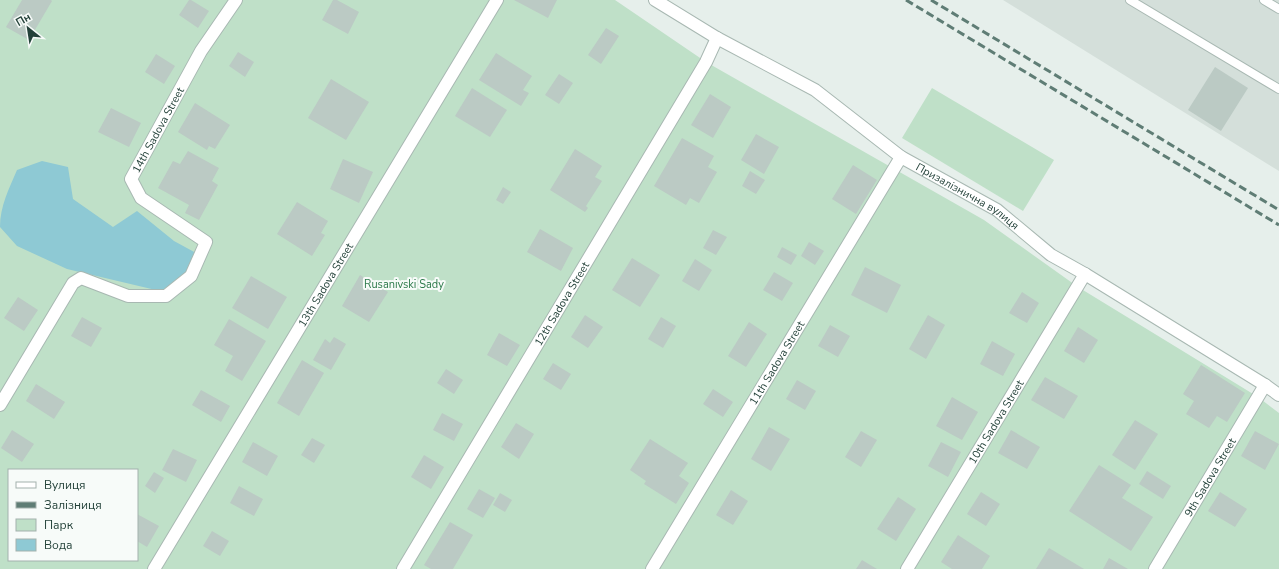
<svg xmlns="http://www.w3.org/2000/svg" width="1279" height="569" font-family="'Nunito Sans',sans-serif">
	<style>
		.built { fill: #d4dfda }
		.green { fill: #bfe0c8; fill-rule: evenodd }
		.water { fill: #8ec9d4 }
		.building { fill: #bbcac4 }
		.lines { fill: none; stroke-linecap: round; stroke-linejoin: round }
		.service-casing { stroke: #a8b8b2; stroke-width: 10 }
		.minor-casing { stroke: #a8b8b2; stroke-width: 14 }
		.service { stroke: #fff; stroke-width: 8 }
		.minor { stroke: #fff; stroke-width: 12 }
		.rail { stroke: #5f7d75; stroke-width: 3; stroke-dasharray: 8 4; stroke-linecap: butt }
		.labels { text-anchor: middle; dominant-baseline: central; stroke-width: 4; stroke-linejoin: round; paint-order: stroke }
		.street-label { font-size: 11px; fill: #24423a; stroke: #f7fbf9 }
		.park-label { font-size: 11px; fill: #2d7a4b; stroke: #f7fbf9 }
	</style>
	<rect width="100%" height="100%" fill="#e6efeb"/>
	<!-- built -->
	<path class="built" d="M1003 0H1279V171Z"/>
	<!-- green -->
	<g class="green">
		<path d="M0 0H615L706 62 984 220 1078 287 1258 397 1279 413V569H0ZM9 470H137V560H9Z"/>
		<path d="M932 88 1054 160 1023 211 902 138Z"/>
	</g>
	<!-- water -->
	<path class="water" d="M42 161 68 167 73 199 113 227 137 211 174 241 196 253 184 278 160 291 67 269 17 246 0 227C0 206 9 189 17 170Z"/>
	<!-- building -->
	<g class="building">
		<path d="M22 0H51L52 1 29 40 6 27Z"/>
		<path d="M189 0H191L209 11 198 28 179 15Z"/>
		<path d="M333 0H337L359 12 348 34 322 20Z"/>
		<path d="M514 0H557L548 18Z"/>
		<path d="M606 28 619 36 601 64 588 55Z"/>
		<path d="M238 52 254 62 245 77 229 66Z"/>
		<path d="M496 53 532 76 523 90 529 93 521 106 479 80Z"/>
		<path d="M156 54 175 66 164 84 145 72Z"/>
		<path d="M1215 67 1248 88 1221 131 1188 110Z"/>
		<path d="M559 74 573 83 559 104 545 95Z"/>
		<path d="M331 79 369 102 346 140 308 118Z"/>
		<path d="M472 88 507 110 490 137 455 116Z"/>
		<path d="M710 94 731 107 713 138 691 125Z"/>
		<path d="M195 103 230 125 215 149 209 146 207 150 178 132Z"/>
		<path d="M111 108 141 123 129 147 98 132Z"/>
		<path d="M756 134 779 147 764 174 741 160Z"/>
		<path d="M682 138 714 156 708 167 717 172 699 203 690 198 686 205 654 186Z"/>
		<path d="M575 149 602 166 595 177 602 181 586 206 588 208 585 212 550 190Z"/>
		<path d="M188 151 219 168 212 181 218 185 199 220 185 213 189 205 158 188 173 161 180 164Z"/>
		<path d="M343 159 373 172 359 203 330 189Z"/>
		<path d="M853 165 877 180 856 214 832 199Z"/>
		<path d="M750 171 765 180 756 194 742 186Z"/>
		<path d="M503 187 511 192 503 204 496 200Z"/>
		<path d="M297 202 328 221 321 233 325 235 312 256 277 234Z"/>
		<path d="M540 229 573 248 561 271 527 252Z"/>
		<path d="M713 230 727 237 716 255 703 248Z"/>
		<path d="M809 242 824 251 815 265 801 256Z"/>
		<path d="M782 247 797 255 791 265 777 257Z"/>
		<path d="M632 258 660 275 640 307 612 290Z"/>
		<path d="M695 259 712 270 699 291 682 281Z"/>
		<path d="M865 267 901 285 887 313 851 295Z"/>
		<path d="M774 272 793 283 782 301 763 290Z"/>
		<path d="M360 275 388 292 369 322 342 306Z"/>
		<path d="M251 276 287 297 268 329 232 308Z"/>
		<path d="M1022 292 1039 303 1027 323 1009 313Z"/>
		<path d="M18 297 38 310 24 331 4 318Z"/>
		<path d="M585 315 603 327 588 348 571 337Z"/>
		<path d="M928 315 945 325 926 359 909 349Z"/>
		<path d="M82 317 102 328 91 347 71 336Z"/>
		<path d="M661 317 676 326 663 348 648 339Z"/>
		<path d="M229 319 266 341 242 381 225 371 233 356 214 345Z"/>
		<path d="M749 322 767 334 746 367 728 356Z"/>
		<path d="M830 325 850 336 838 357 818 346Z"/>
		<path d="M1078 327 1098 340 1084 363 1064 351Z"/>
		<path d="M499 333 520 345 507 366 487 355Z"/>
		<path d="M334 337 346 344 331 370 313 360 325 339 330 343Z"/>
		<path d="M992 341 1015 354 1003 376 980 364Z"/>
		<path d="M302 360 324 373 299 416 277 403Z"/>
		<path d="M553 363 571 374 561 390 543 379Z"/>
		<path d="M1201 365 1245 393 1227 422 1217 416 1209 428 1186 414 1194 401 1183 394Z"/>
		<path d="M446 369 463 380 454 394 437 383Z"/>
		<path d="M1045 377 1078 396 1064 419 1031 400Z"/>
		<path d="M797 380 816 391 805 410 786 399Z"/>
		<path d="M36 384 65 402 54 419 26 401Z"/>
		<path d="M713 389 733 402 723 417 703 404Z"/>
		<path d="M201 390 230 406 221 422 192 405Z"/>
		<path d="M952 397 978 412 962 440 936 426Z"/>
		<path d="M442 413 463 424 454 441 433 430Z"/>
		<path d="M1135 420 1158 434 1135 470 1112 455Z"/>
		<path d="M516 423 534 434 519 459 501 447Z"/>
		<path d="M769 427 790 439 771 471 751 459Z"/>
		<path d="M12 430 34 444 22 462 1 448Z"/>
		<path d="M1011 430 1040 447 1027 469 998 453Z"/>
		<path d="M861 431 877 440 861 467 845 457Z"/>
		<path d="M1255 431 1279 444 1265 470 1241 456Z"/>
		<path d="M312 438 325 445 314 463 301 455Z"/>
		<path d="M650 439 688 463 679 476 689 483 676 504 644 484 646 481 630 470Z"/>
		<path d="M253 442 278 456 267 476 242 462Z"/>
		<path d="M941 442 961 452 948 477 928 466Z"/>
		<path d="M173 449 197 460 186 482 162 470Z"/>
		<path d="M424 455 444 467 431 489 411 477Z"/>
		<path d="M1099 465 1131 485 1122 498 1153 517 1131 551 1069 511Z"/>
		<path d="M1147 471 1171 486 1163 499 1139 484Z"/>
		<path d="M154 472 164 478 155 493 145 486Z"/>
		<path d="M239 486 263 499 254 516 230 503Z"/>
		<path d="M479 489 495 498 483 518 467 509Z"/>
		<path d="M731 490 748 501 733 525 716 515Z"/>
		<path d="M981 492 1000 504 986 526 967 514Z"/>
		<path d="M1220 492 1247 509 1235 527 1208 511Z"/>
		<path d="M500 493 512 500 505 512 493 505Z"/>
		<path d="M898 497 916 509 896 541 877 529Z"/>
		<path d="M137 514 159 526 147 547 137 541Z"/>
		<path d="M450 522 473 535 453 569H431L424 565Z"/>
		<path d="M212 531 229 541 220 556 203 546Z"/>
		<path d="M958 535 990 556 982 569H952L941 562Z"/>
		<path d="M1049 548 1084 569H1036Z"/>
		<path d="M1109 558 1128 569H1103Z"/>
		<path d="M862 560 877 569H856Z"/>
	</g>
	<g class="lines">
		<defs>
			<g id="service">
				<path d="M1130 0 1279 89"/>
				<path d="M1264 0 1279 9"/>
			</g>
			<g id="minor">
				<path id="s1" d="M655 0 717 38 815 90 901 157 997 210 1051 255 1085 274 1265 385 1279 395"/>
				<path id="s2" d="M0 405 73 283 81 278 128 296H166L191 276 206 242 141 198 131 179 201 51 236 0"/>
				<path id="s3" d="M154 569 497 0"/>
				<path id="s4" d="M403 569 706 62 717 38"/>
				<path id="s5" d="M652 569 901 157"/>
				<path id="s6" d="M907 569 1085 274"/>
				<path id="s7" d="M1155 569 1265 385"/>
			</g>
		</defs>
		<!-- service casing -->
		<use href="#service" class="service-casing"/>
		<!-- minor casing -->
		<use href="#minor" class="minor-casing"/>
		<!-- service -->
		<use href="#service" class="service"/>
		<!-- minor -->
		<use href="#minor" class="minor"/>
		<!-- rail -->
		<g class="rail">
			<path d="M906 0 1279 225"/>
			<path d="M931 0 1279 210"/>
		</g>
	</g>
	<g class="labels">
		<!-- street labels -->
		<g class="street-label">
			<text stroke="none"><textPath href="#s2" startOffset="465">14th Sadova Street</textPath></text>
			<text stroke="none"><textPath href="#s1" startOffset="370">Призалізнична вулиця</textPath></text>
			<text stroke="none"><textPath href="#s3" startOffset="332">13th Sadova Street</textPath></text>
			<text stroke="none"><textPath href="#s4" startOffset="309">12th Sadova Street</textPath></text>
			<text stroke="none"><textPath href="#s5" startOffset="241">11th Sadova Street</textPath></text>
			<text stroke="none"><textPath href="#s6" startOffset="172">10th Sadova Street</textPath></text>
			<text stroke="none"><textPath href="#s7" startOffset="107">9th Sadova Street</textPath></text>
		</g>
		<!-- park labels -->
		<g class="park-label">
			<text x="404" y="284">Rusanivski Sady</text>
		</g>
	</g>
	<!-- legend -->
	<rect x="8" y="469" width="130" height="92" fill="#f7fbf9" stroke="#a3b1ad"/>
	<rect x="16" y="482" width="20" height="6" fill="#ffffff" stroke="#a3b1ad"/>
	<text x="44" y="489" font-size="12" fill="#24423a">Вулиця</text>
	<rect x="16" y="502" width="20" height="6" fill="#5f7d75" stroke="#a3b1ad"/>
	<text x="44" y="509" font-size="12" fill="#24423a">Залізниця</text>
	<rect x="16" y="519" width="20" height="12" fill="#bfe0c8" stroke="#a3b1ad"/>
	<text x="44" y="529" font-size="12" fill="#24423a">Парк</text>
	<rect x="16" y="539" width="20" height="12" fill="#8ec9d4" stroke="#a3b1ad"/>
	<text x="44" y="549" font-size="12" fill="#24423a">Вода</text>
	<!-- north arrow -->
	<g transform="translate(28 28) rotate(330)" stroke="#f7fbf9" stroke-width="3" paint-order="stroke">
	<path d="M0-3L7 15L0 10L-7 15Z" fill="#24423a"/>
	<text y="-6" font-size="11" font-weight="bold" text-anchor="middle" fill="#24423a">Пн</text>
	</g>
</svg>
